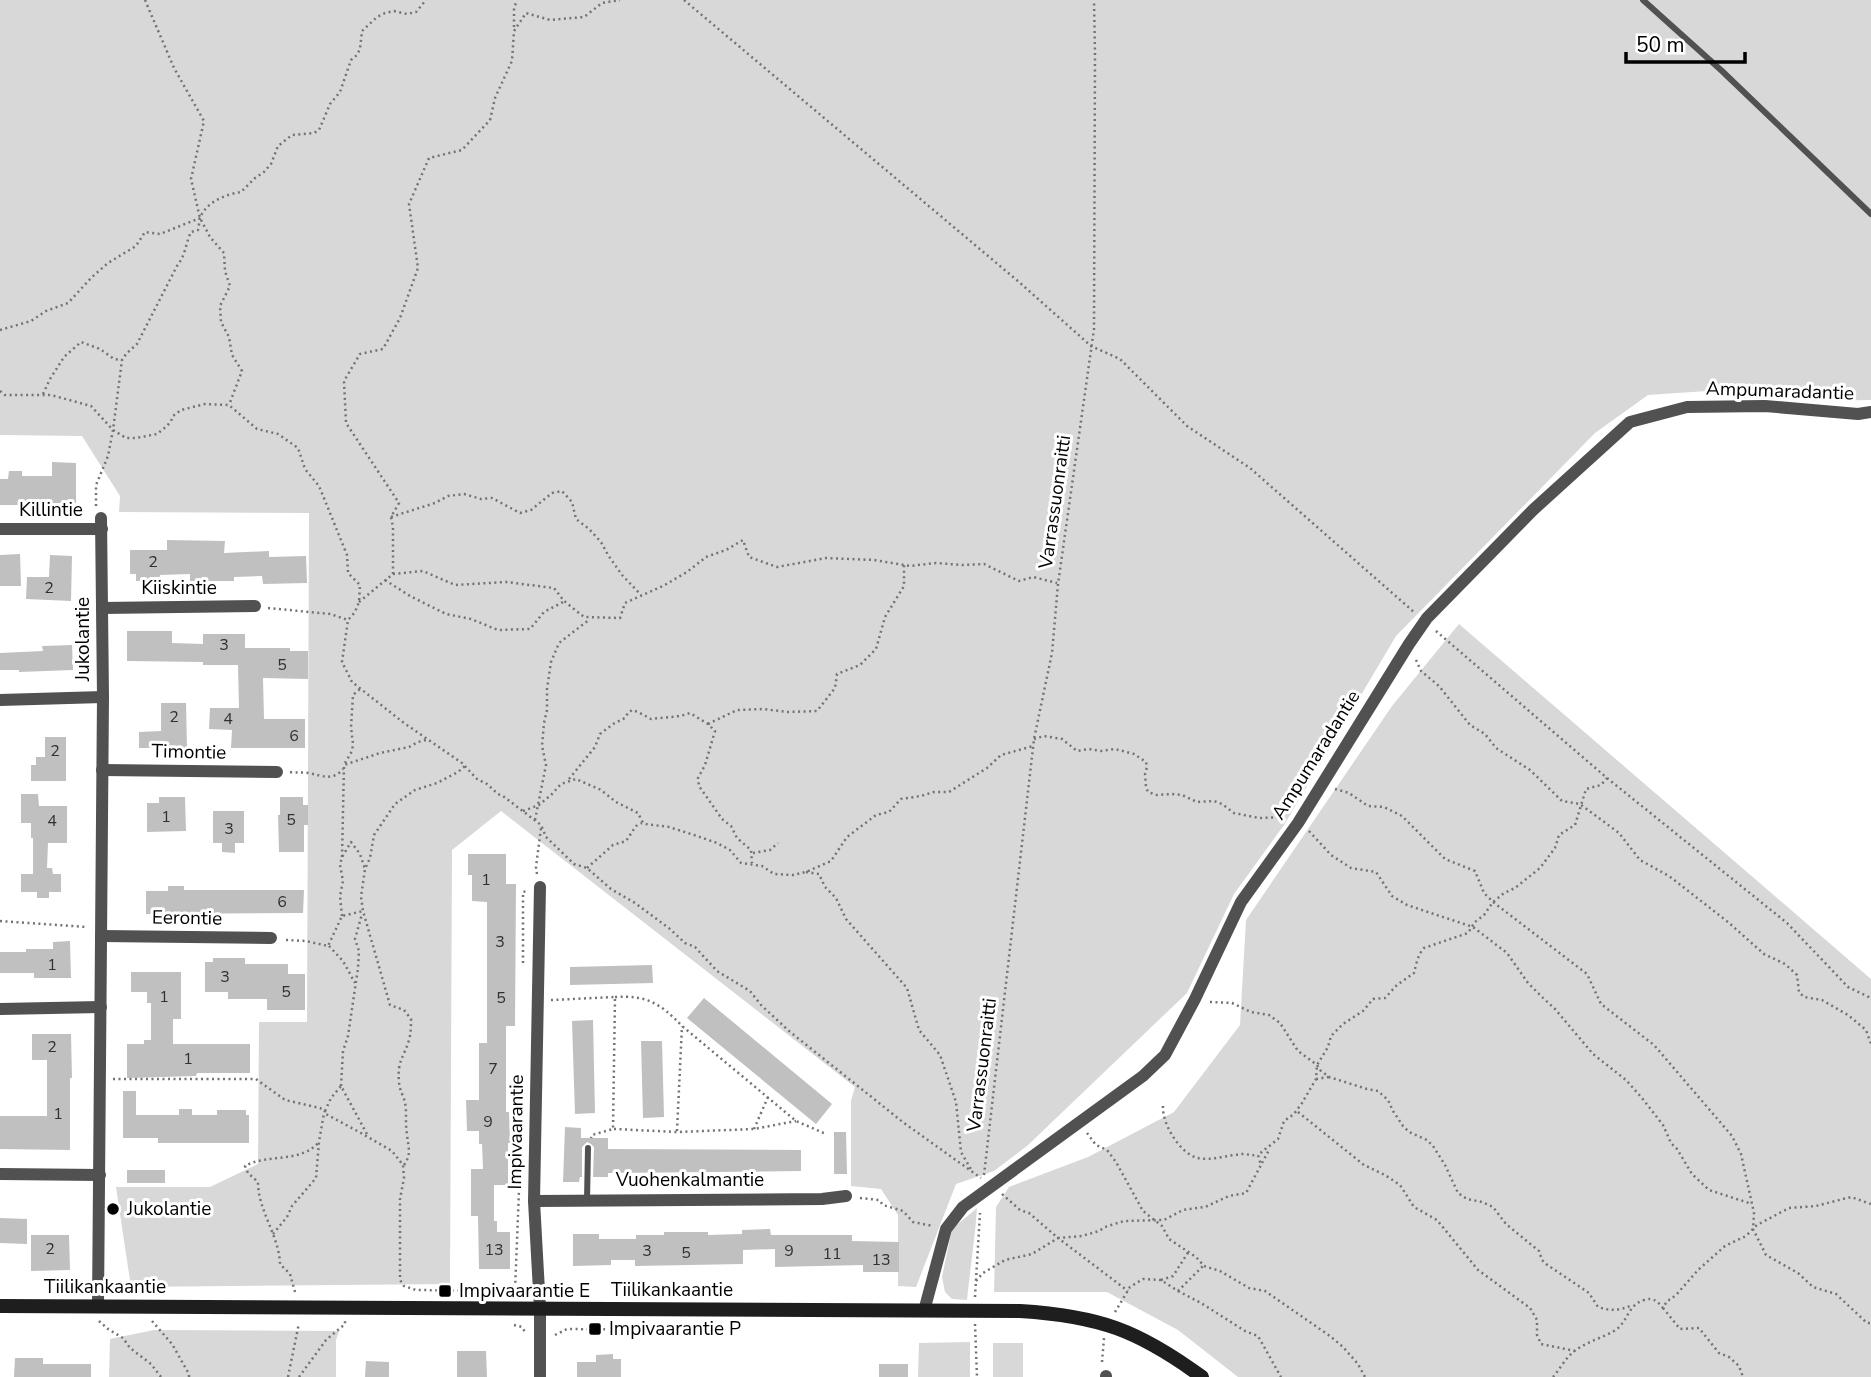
<svg xmlns="http://www.w3.org/2000/svg" width="1871" height="1377" font-family="'Nunito Sans',sans-serif">
	<style>
		.green { fill: #d8d8d8 }
		.building { fill: #c0c0c0 }
		.lines { fill: none; stroke-linecap: round; stroke-linejoin: round }
		.path { stroke: #737373; stroke-width: 2.5; stroke-dasharray: 2 3.5; stroke-linecap: butt }
		.lane { stroke: #515151; stroke-width: 6 }
		.street { stroke: #515151; stroke-width: 12 }
		.secondary { stroke: #1e1e1e; stroke-width: 14 }
		.poi-dot { fill: #000; stroke: #fff; stroke-width: 2.5 }
		.labels { text-anchor: middle; dominant-baseline: central; stroke-width: 6; stroke-linejoin: round; paint-order: stroke }
		.number-label { font-size: 16px; fill: #303030 }
		.street-label { font-size: 19px; fill: #000; stroke: #fff }
		.poi-label { font-size: 19px; fill: #000; stroke: #fff; text-anchor: start }
	</style>
	<rect width="100%" height="100%" fill="#fff"/>
	<!-- green -->
	<g class="green">
		<path d="M0 0H1871V400L1812 401 1707 391 1648 395 1595 433 1396 636 1284 825 1234 894 1187 993 1027 1146 994 1171 956 1184 916 1287 898 1286V1215L881 1189 851 1186V1101L855 1087 501 811 452 850 450 1284 131 1287 116 1187H210L258 1164 259 1022H307L309 513 119 512 120 496 82 436 0 435Z"/>
		<path d="M1459 624 1871 979V1377H1238L1178 1330 1107 1292H994L996 1207 1009 1187 1088 1157 1174 1112 1240 1025 1246 920 1392 706Z"/>
		<path d="M977 1208C975 1239 970 1269 967 1300L952 1299 945 1292 942 1277 952 1229Z"/>
		<path d="M154 1330 339 1331 336 1340V1377H109L110 1339Z"/>
		<path d="M970 1342V1377H918L919 1343Z"/>
		<rect x="993" y="1343" width="30" height="34"/>
	</g>
	<!-- building -->
	<g class="building">
		<path d="M52 462 76 463V503H22V505H0V479H8L9 471H22V476H52Z"/>
		<path d="M167 540 225 541 224 553 269 551V557L306 556 307 583 263 584 262 576 234 577V581H190V574L160 575 159 581H136V574H130V550H167Z"/>
		<path d="M20 554 21 586H0V555Z"/>
		<path d="M50 555 72 556 71 601 26 599 27 577H49Z"/>
		<path d="M127 631H172V643L203 644V634H245V648H290V651H308V679L263 678 264 719H305V748H231L232 730 209 729 210 708H239L238 665H203V662L127 661Z"/>
		<path d="M72 645 73 670 19 672V670H0V653L43 651 42 646Z"/>
		<path d="M161 703H186L187 748H139V732L161 731Z"/>
		<path d="M45 737H66V781H31V765H36V757H45Z"/>
		<path d="M21 794H38L39 806H67V843H48L47 868H52L53 874H61V892H49V898H37V892H21V874H33V838H31V823H21Z"/>
		<path d="M159 797H185L186 831 147 832V803H159Z"/>
		<path d="M280 797H303V805H308V825H304V852H279L278 815H280Z"/>
		<path d="M213 811H244V843H235V853L222 852V843H213Z"/>
		<path d="M468 854H506V884H516L515 1026H506V1112H509L510 1143H508V1185H494V1221H497V1232H510V1269H479L478 1216H471V1169H483L482 1144H479V1131H467L466 1100H479V1043H487V902L472 901V875H468Z"/>
		<path d="M168 886H184V890H304L303 913 146 914V891H168Z"/>
		<path d="M70 941 71 978H34V973H0V952H26V949H53V942Z"/>
		<path d="M213 958H245V964H288V974H305V1010H267V999H228V992H205V962H213Z"/>
		<path d="M652 965 653 983 570 985V967Z"/>
		<path d="M131 972H181V1019H173V1044H250V1073H197L196 1076 127 1078V1044H144V1040H151V1003H147V992H131Z"/>
		<path d="M704 998 832 1104 816 1124 687 1018Z"/>
		<path d="M593 1020 595 1113 575 1114 572 1021Z"/>
		<path d="M32 1034H71L72 1078H70V1150L0 1149V1116H47V1060H32Z"/>
		<path d="M641 1041H662L664 1117 643 1118Z"/>
		<path d="M123 1091H136V1115H179V1109H192V1115H217V1110H246V1115H249V1143H158V1138H123Z"/>
		<path d="M565 1127 581 1128V1138H608V1149L801 1150V1171L608 1173V1177H593L594 1147 591 1144 587 1142 582 1147V1177H580L579 1182H563Z"/>
		<path d="M834 1132H846L847 1174H834Z"/>
		<rect x="127" y="1170" width="38" height="13"/>
		<path d="M0 1218 27 1219V1244L0 1243Z"/>
		<path d="M770 1229 771 1235H852V1241L899 1242V1272H863V1265L775 1267V1249L743 1250V1264L635 1266V1260H611V1265L573 1266V1234H599V1239H636V1235H664V1232H708V1235L742 1234V1230Z"/>
		<path d="M31 1235H69L70 1270 31 1271Z"/>
		<path d="M457 1351H486L487 1377H457Z"/>
		<path d="M613 1354V1359H621V1377H577V1362H596V1355Z"/>
		<path d="M15 1358H43V1364H91V1377H14Z"/>
		<path d="M366 1361 389 1362V1377H365Z"/>
		<rect x="879" y="1364" width="29" height="13"/>
	</g>
	<g class="lines">
		<!-- path -->
		<g class="path">
			<path d="M145 0 174 68 204 121 191 179 200 218 210 237 224 253 225 271 230 286 220 306 221 322 229 337 232 355 242 371 229 405"/>
			<path d="M684 0 1019 282 1091 346 1120 359 1187 426 1250 468 1415 613"/>
			<path d="M514 27V8L517 0"/>
			<path d="M0 330 31 321 46 311 68 303 92 277 108 263 136 246 145 232 160 234 200 218"/>
			<path d="M0 391 5 395H51L91 406 113 430 126 438H136L157 434 167 426 171 421 173 416 181 410 205 404 229 405 257 429 278 434 298 448 305 469 319 486 328 508 347 555 348 573 360 585 359 602 355 612 348 620 342 662 352 682 404 723 462 763 477 779 487 784 498 794 503 796 541 825 546 837 574 864 587 868 611 889 635 903 670 929 685 943 695 947 717 971 750 991 761 1005 789 1031 904 1123 981 1178"/>
			<path d="M43 394 50 379 64 357 81 342 100 349 114 359 122 360"/>
			<path d="M96 506V485L108 456 113 430 122 360 126 354 137 344 178 264C185 257 186 242 191 232L198 230C199 226 199 222 200 218 206 202 226 194 241 192L255 178 264 172 271 164 278 146 292 135 314 133 319 130 330 104 340 92 351 60 357 55 360 49 362 31 377 17 385 13 394 11 407 14 416 12 426 0"/>
			<path d="M391 517 435 503 448 496 464 494 481 499 492 498 520 513 531 510 552 493 562 491 572 502 576 519 589 529 601 542 608 555 622 575 641 595"/>
			<path d="M393 574 423 571 455 585 506 582 554 588 564 601 584 617 620 618 625 603 663 586 687 572 706 557 726 550 743 540 749 557 777 567 826 558 874 560 910 566 936 563 962 565 984 564 1019 581 1033 577 1057 583"/>
			<path d="M385 580 410 596 446 614 471 619 498 630 530 629 544 612 563 602"/>
			<path d="M359 602 393 574V527L391 517 399 503 346 423 344 381 360 354 383 349 400 318 418 268 409 204 429 158 462 150 490 120 495 98 512 61 514 31 526 13 550 20 584 17 602 3 620 0"/>
			<path d="M268 608 330 614 348 620"/>
			<path d="M1436 631 1607 778 1787 923 1848 987 1871 998"/>
			<path d="M1416 660 1421 671 1439 686 1470 725 1485 734 1496 748 1530 770 1562 801 1580 804 1619 833 1640 860 1669 876 1728 922 1764 954 1785 964 1797 975 1799 992 1804 997 1822 1000 1848 1015 1866 1030 1871 1044"/>
			<path d="M708 724 737 710 764 709 787 712 817 711 835 688 837 674 860 665 876 649 885 617 904 586V565"/>
			<path d="M1034 739 1044 736 1062 739 1077 751 1089 749 1101 751 1115 749 1134 754 1146 762 1147 767 1145 774 1146 787 1148 792 1157 795 1171 794 1182 795 1197 802 1214 801 1222 804 1234 813 1259 818 1285 817"/>
			<path d="M345 763 352 751 353 744 351 727 353 695 360 689"/>
			<path d="M290 772C297 773 303 772 309 773 323 776 333 781 343 769"/>
			<path d="M569 779 595 747 600 734 613 724 625 718 628 713 632 710 638 712 651 719C664 717 677 718 690 713L708 724 715 731 705 765 698 778 699 786 722 819 731 826 737 838 751 850 752 863"/>
			<path d="M1335 789 1349 793 1368 806 1384 807 1402 816 1445 859 1475 871 1484 893 1493 902 1587 974 1601 1004 1654 1045 1732 1136 1741 1154 1754 1213 1753 1229 1766 1255 1798 1273 1813 1287 1836 1294 1867 1323H1871"/>
			<path d="M523 811 539 805 551 795 561 784 576 779 601 790 616 802 638 813 643 823 646 824 669 827 694 835 717 843 730 850 741 863 762 866 774 874 793 875 806 872 831 861 847 837 876 815 889 812 901 799 921 796 934 792H949L987 768 1001 755 1033 746"/>
			<path d="M535 820 546 765 542 746 544 723 547 710V689L551 662 559 643 590 619"/>
			<path d="M1309 831 1331 855 1351 868 1376 872 1392 896 1407 905 1473 927 1507 953 1528 983 1542 997 1555 1009 1593 1054 1626 1080 1642 1098 1663 1125 1671 1143 1677 1149 1692 1174 1709 1190 1752 1204"/>
			<path d="M753 853 770 850 778 843"/>
			<path d="M342 857 344 765 380 753 409 747 418 742 426 740"/>
			<path d="M587 868 613 845 626 841 636 826 642 823"/>
			<path d="M806 872 819 874 825 887 836 898 846 919 907 988 919 1030 940 1055 956 1102 961 1152 972 1171"/>
			<path d="M537 874 536 867 541 828"/>
			<path d="M342 916 340 896 343 881 340 865 342 857 351 842 360 854 365 869"/>
			<path d="M0 921 87 927"/>
			<path d="M286 940 306 941 328 946 342 916 363 911"/>
			<path d="M329 946 343 961 355 983"/>
			<path d="M523 963V892L527 891"/>
			<path d="M615 997C646 995 660 1003 682 1026L796 1121 826 1134"/>
			<path d="M551 1000 615 997 613 1129 592 1135 591 1138"/>
			<path d="M1210 1002 1232 1003 1251 1012 1269 1015 1280 1023 1298 1051 1317 1065 1320 1070 1329 1077 1367 1089 1378 1091 1388 1100 1393 1111 1403 1126 1409 1132 1427 1140 1433 1146 1445 1165 1458 1193 1467 1199 1482 1202 1493 1207 1506 1224 1539 1251 1542 1260 1546 1264 1589 1293 1598 1307C1610 1311 1620 1311 1632 1305"/>
			<path d="M113 1079H256L285 1100 320 1108 325 1111 324 1113 361 1133 392 1151 403 1165 404 1178 400 1199V1280L404 1286 416 1290 515 1291 519 1190"/>
			<path d="M1316 1079 1329 1077"/>
			<path d="M341 1086 343 1051 348 1036 358 968 359 951 355 939 362 914"/>
			<path d="M1163 1106C1162 1124 1180 1154 1198 1158 1212 1161 1228 1155 1242 1154 1248 1154 1253 1156 1258 1155"/>
			<path d="M325 1111 331 1098 341 1086 368 1136"/>
			<path d="M1298 1112 1364 1165 1385 1175 1400 1185 1414 1207 1437 1220 1478 1270 1530 1308 1537 1320V1335L1541 1344 1575 1351"/>
			<path d="M614 1129 677 1132 754 1129 796 1121"/>
			<path d="M754 1129 768 1097"/>
			<path d="M677 1131 682 1026"/>
			<path d="M1087 1133 1096 1145 1107 1150 1116 1162 1143 1211 1162 1226 1169 1239 1196 1257 1204 1266 1220 1271 1249 1288 1265 1291 1330 1336 1343 1347 1358 1364 1365 1377"/>
			<path d="M1262 1163 1269 1150"/>
			<path d="M404 1165C412 1154 408 1147 407 1134 405 1124 407 1113 405 1102 403 1095 399 1089 399 1081 397 1061 404 1057 409 1040 411 1033 411 1026 411 1019L404 1010 390 1005 363 911 361 897 365 869 370 858 374 835 395 804 415 790 437 783 458 772 465 766"/>
			<path d="M984 1175 1034 739 1052 653 1058 584 1094 329 1095 55 1094 0"/>
			<path d="M1002 1194 1020 1210 1029 1213 1058 1238 1082 1236 1099 1231 1105 1227 1124 1221 1164 1220 1183 1210 1205 1207 1229 1196 1246 1193 1261 1165 1258 1155 1278 1139 1284 1121 1294 1114 1302 1103 1316 1079 1317 1065 1328 1047 1331 1036 1343 1024 1363 1011 1373 999 1385 998 1397 985 1414 973C1416 965 1418 954 1424 948L1468 933 1475 922 1484 915 1493 902 1504 893 1515 888 1540 868 1555 848 1559 835 1575 825 1586 789 1601 785 1607 778"/>
			<path d="M860 1198 879 1200 883 1205 903 1211 913 1222 933 1226"/>
			<path d="M273 1234 287 1217 292 1206 316 1178 319 1142 324 1113"/>
			<path d="M1161 1280 1173 1276 1189 1251"/>
			<path d="M976 1281 983 1273 1005 1260 1032 1254 1058 1238 1128 1291"/>
			<path d="M1178 1291 1201 1303 1245 1331 1258 1336 1281 1377"/>
			<path d="M295 1292 290 1274 280 1264C279 1235 258 1211 258 1182L248 1173 245 1166C268 1153 300 1164 319 1142"/>
			<path d="M975 1297 980 1213"/>
			<path d="M1663 1308 1680 1329 1699 1328 1719 1353 1729 1357 1739 1366 1743 1377"/>
			<path d="M1115 1312 1130 1287 1143 1279 1161 1280 1178 1291 1203 1266"/>
			<path d="M99 1321 108 1329 123 1338 130 1348 151 1364 161 1377"/>
			<path d="M152 1321 172 1344 189 1374V1377"/>
			<path d="M975 1324 977 1377"/>
			<path d="M514 1325 522 1327 525 1332"/>
			<path d="M555 1335 567 1329 674 1330 693 1326"/>
			<path d="M1102 1362 1104 1338"/>
			<path d="M288 1377 299 1323"/>
			<path d="M299 1377 326 1340 345 1324V1321"/>
			<path d="M1553 1377C1559 1370 1564 1361 1570 1355 1582 1343 1600 1339 1614 1331 1628 1323 1627 1305 1644 1300 1653 1297 1657 1301 1663 1308L1667 1301 1671 1299 1677 1294 1698 1270 1725 1246 1746 1236 1757 1225 1789 1208 1816 1206 1851 1197 1871 1204"/>
		</g>
		<!-- lane -->
		<g class="lane">
			<path d="M1643 0 1722 71 1871 214"/>
			<path d="M587 1200 588 1148"/>
		</g>
		<!-- street -->
		<g class="street">
			<path d="M0 529H102"/>
			<path d="M102 608 255 606"/>
			<path d="M0 700 103 697"/>
			<path d="M102 770 277 772"/>
			<path d="M101 936 271 938"/>
			<path d="M0 1009 101 1007"/>
			<path d="M0 1174 100 1175"/>
			<path d="M534 1201 822 1199 846 1196"/>
			<path d="M98 1306 103 697 101 518"/>
			<path d="M924 1311 946 1229 963 1207 1143 1076 1165 1055 1195 999 1241 902 1298 823 1409 644 1427 618 1533 510 1630 422 1687 407 1765 406 1858 414 1871 412"/>
			<path d="M540 1377V1309L534 1201 540 887"/>
			<path d="M1106 1377V1376"/>
		</g>
		<!-- secondary -->
		<path class="secondary" d="M0 1306 1020 1311C1099 1316 1138 1330 1202 1377"/>
	</g>
	<!-- markers -->
	<g class="poi-dot">
		<circle cx="113" cy="1209" r="7"/>
		<rect x="438" y="1284" width="14" height="14" rx="3.5"/>
		<rect x="588" y="1322" width="14" height="14" rx="3.5"/>
	</g>
	<g class="labels">
		<!-- number labels -->
		<g class="number-label">
			<text x="153" y="562">2</text>
			<text x="49" y="588">2</text>
			<text x="224" y="645">3</text>
			<text x="282" y="665">5</text>
			<text x="174" y="717">2</text>
			<text x="228" y="719">4</text>
			<text x="294" y="736">6</text>
			<text x="55" y="751">2</text>
			<text x="166" y="817">1</text>
			<text x="291" y="820">5</text>
			<text x="52" y="821">4</text>
			<text x="229" y="829">3</text>
			<text x="486" y="880">1</text>
			<text x="282" y="902">6</text>
			<text x="500" y="942">3</text>
			<text x="52" y="965">1</text>
			<text x="225" y="977">3</text>
			<text x="286" y="992">5</text>
			<text x="164" y="997">1</text>
			<text x="501" y="998">5</text>
			<text x="52" y="1047">2</text>
			<text x="188" y="1059">1</text>
			<text x="493" y="1069">7</text>
			<text x="58" y="1114">1</text>
			<text x="488" y="1122">9</text>
			<text x="50" y="1249">2</text>
			<text x="494" y="1250">13</text>
			<text x="647" y="1251">3</text>
			<text x="789" y="1251">9</text>
			<text x="686" y="1253">5</text>
			<text x="832" y="1254">11</text>
			<text x="881" y="1260">13</text>
		</g>
		<!-- street labels -->
		<g class="street-label">
			<text transform="translate(1780 391) rotate(2)">Ampumaradantie</text>
			<text transform="translate(1055 502) rotate(-82)">Varrassuonraitti</text>
			<text x="51" y="510">Killintie</text>
			<text x="179" y="588">Kiiskintie</text>
			<text transform="translate(83 639) rotate(-90)">Jukolantie</text>
			<text transform="translate(189 752) rotate(1)">Timontie</text>
			<text transform="translate(1316 755) rotate(-58)">Ampumaradantie</text>
			<text transform="translate(187 918) rotate(1)">Eerontie</text>
			<text transform="translate(982 1065) rotate(-83)">Varrassuonraitti</text>
			<text transform="translate(516 1132) rotate(-89)">Impivaarantie</text>
			<text x="690" y="1180">Vuohenkalmantie</text>
			<text x="105" y="1287">Tiilikankaantie</text>
			<text x="672" y="1290">Tiilikankaantie</text>
		</g>
		<!-- poi labels -->
		<g class="poi-label">
			<text x="127" y="1209">Jukolantie</text>
			<text x="459" y="1291">Impivaarantie E</text>
			<text x="609" y="1329">Impivaarantie P</text>
		</g>
	</g>
	<!-- scale -->
	<path d="M1626 52v10h119v-10" fill="none" stroke="#000000" stroke-width="3.5"/>
	<text x="1636" y="52" font-size="21" fill="#000000" stroke="#ffffff" stroke-width="5" paint-order="stroke">50 m</text>
</svg>
